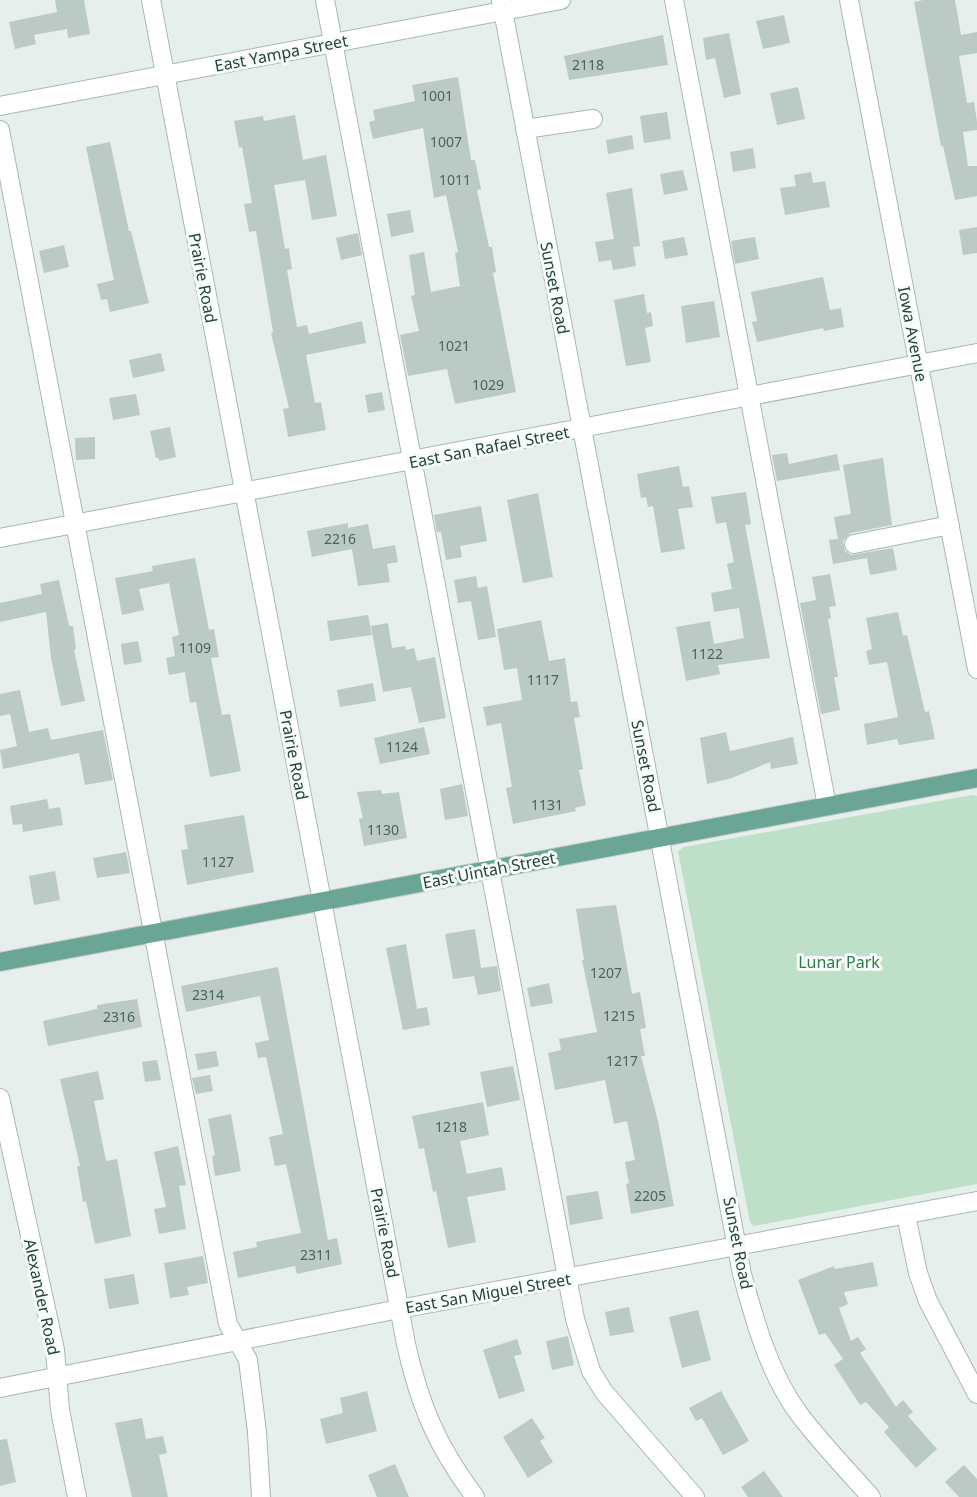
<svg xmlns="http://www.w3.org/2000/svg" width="977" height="1497" font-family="'Noto Sans',sans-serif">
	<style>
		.green { fill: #bfe0c8 }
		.building { fill: #bbcac4 }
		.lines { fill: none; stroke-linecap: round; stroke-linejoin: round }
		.minor-casing { stroke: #a8b8b2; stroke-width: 20 }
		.major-casing { stroke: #c2cac8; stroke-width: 20 }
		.minor { stroke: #fff; stroke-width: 18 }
		.major { stroke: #6aa596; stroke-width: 18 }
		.labels { text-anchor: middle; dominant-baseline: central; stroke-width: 6; stroke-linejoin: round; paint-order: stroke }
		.number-label { font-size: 14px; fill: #4a645c }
		.street-label { font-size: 16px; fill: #24423a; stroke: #f7fbf9 }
		.park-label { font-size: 16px; fill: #2d7a4b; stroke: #f7fbf9 }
	</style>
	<rect width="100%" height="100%" fill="#e6efeb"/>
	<!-- green -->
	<path class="green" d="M972 795 977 796V1184L754 1226 750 1222 678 851 684 847Z"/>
	<!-- building -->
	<g class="building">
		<path d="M55 0H84L90 34 68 38 67 29 34 35 36 44 15 49 9 22 57 12Z"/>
		<path d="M923 0H955L961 35 977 32V53L959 56 967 103 974 102 977 122V130L963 132 968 166H977V196L955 200 943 146H941L914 2Z"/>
		<path d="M784 15 790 43 763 49 756 21Z"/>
		<path d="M729 33 741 94 724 98 715 58 706 60 703 38Z"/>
		<path d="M663 35 668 65 569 80 564 56Z"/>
		<path d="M458 77 471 160H475L481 189 477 190 489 247H492L496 272 493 273 516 392 455 404 447 369 408 376 400 335 419 331 411 296 415 295 409 255 424 252 431 292 460 286 455 253 458 252 446 195 434 198 423 128 373 139 369 122 375 120 373 110 415 101 412 85Z"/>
		<path d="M798 87 805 119 777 125 770 93Z"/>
		<path d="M667 112 671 139 644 143 640 116Z"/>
		<path d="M295 115 303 160 326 155 337 216 312 220 305 180 274 185 285 249 289 248 292 269 287 270 297 327 307 325 309 334 362 321 366 343 306 355 315 403 321 402 326 430 288 437 283 409 289 408 271 333 273 332 256 231 249 232 244 204 252 203 242 147 239 148 234 121 263 116 264 121Z"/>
		<path d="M632 135 634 149 608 154 606 140Z"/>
		<path d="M110 142 129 231H131L149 303 110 312 107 299 101 300 97 284 114 280 86 147Z"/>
		<path d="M753 148 756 168 733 172 730 152Z"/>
		<path d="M683 170 688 190 664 195 660 174Z"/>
		<path d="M811 172 813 183 825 181 830 207 785 215 780 188 796 186 794 175Z"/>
		<path d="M632 188 640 246 633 247 636 266 613 270 611 260 599 262 595 242 614 239 606 193Z"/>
		<path d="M410 210 414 232 391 237 387 214Z"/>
		<path d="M977 227V253L963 255 959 230Z"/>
		<path d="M358 233 362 255 341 260 336 238Z"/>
		<path d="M684 237 688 255 665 259 662 241Z"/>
		<path d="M755 237 759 259 735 264 731 241Z"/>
		<path d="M64 245 69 267 44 273 39 251Z"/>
		<path d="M823 277 830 310 841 308 844 327 824 331 823 328 757 342 752 322 757 321 751 292Z"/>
		<path d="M644 294 647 313 651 312 653 326 645 328 651 362 626 366 614 300Z"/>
		<path d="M714 301 720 337 686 343 681 306Z"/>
		<path d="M161 353 165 371 133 378 129 360Z"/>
		<path d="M382 392 385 410 368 413 365 395Z"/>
		<path d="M136 394 140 415 113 420 109 398Z"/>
		<path d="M170 427 176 457 159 461V458H156L150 431Z"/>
		<path d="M95 437V459L76 460 75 438Z"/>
		<path d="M787 453 789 464 837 454 840 470 777 481 772 455Z"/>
		<path d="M883 458 892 525 851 533 843 541 845 551 851 555 893 548 897 570 870 575 867 558 833 564 829 540 838 539 834 517 851 514 843 465Z"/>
		<path d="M679 466 683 487 689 486 693 507 678 509 685 549 661 553 653 506 648 507 646 497 641 498 637 474Z"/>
		<path d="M746 492 751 524 745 525 770 658 718 665 720 674 686 681 676 627 710 621 714 644 744 638 739 608 714 612 711 593 732 589 727 564 734 562 726 522 716 524 711 497Z"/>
		<path d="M538 493 553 577 523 583 507 500Z"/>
		<path d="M481 506 487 541 460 546 462 557 446 560 441 532H437L434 515Z"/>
		<path d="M348 523V528L368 524 373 549 395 545 398 562 387 564 390 582 358 586 352 549 312 557 307 531Z"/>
		<path d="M195 558 209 630 214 629 219 657 211 658 222 715 230 714 241 771 210 777 196 702 190 703 185 672 169 675 166 658 175 656 172 637 179 635 169 583 139 589 144 610 122 615 115 578 153 571 152 566Z"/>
		<path d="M830 574 836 606 829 607 831 618 828 619 838 677H834L840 710 821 714 800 603 816 600 812 577Z"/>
		<path d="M476 576 478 588 487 586 496 637 478 640 471 601 458 603 454 580Z"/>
		<path d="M59 580 69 626H73L76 649 74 650 85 701 61 706 51 658 46 612 0 622V603L42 594 40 584Z"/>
		<path d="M898 612 903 636 907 635 925 712 929 711 935 739 899 745 897 739 867 745 864 724 898 717 887 662 869 665 866 651 872 649 866 618Z"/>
		<path d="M368 615 372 635 330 641 327 621Z"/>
		<path d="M541 620 549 661 565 658 571 702 577 701 580 717 574 718 583 769 579 770 586 805 575 808 576 811 513 824 506 788 512 787 501 723 487 726 483 707 522 700 517 668 504 670 497 629Z"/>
		<path d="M388 623 392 648 405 646 406 650 414 648 417 661 435 657 446 718 419 723 411 687 383 692 371 626Z"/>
		<path d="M138 641 142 662 124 665 121 644Z"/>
		<path d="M373 683 376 701 340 707 337 690Z"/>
		<path d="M20 690 29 732 48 728 51 740 103 730 113 780 85 785 79 753 3 769 0 750 17 746 10 714 0 716V694Z"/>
		<path d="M424 727 430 754 380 764 374 738Z"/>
		<path d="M726 732 730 751 793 737 798 764 771 769 770 762 732 778 707 784 700 738Z"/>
		<path d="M462 784 468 816 445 820 440 789Z"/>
		<path d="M381 790 382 794 399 792 407 838 364 846 359 819 363 818 357 792Z"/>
		<path d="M47 799 49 809 60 807 63 825 23 832 22 824 13 825 10 806Z"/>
		<path d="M244 815 254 872 187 885 181 850 188 849 184 825Z"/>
		<path d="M126 852 130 873 97 878 93 858Z"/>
		<path d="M55 871 60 900 34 905 29 876Z"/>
		<path d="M616 905 632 994 640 992 646 1028 640 1029 645 1056H641L658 1121 674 1206 631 1214 626 1184 629 1183 625 1162 635 1160 627 1121 614 1124 605 1080 555 1090 548 1053 561 1050 559 1039 597 1032 582 960H584L576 909Z"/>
		<path d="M475 929 481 968 497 966 501 991 478 995 474 976 453 979 445 934Z"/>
		<path d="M406 944 417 1009 427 1007 430 1025 403 1030 386 948Z"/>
		<path d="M278 967 328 1240 337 1238 342 1264 297 1274 295 1266 238 1278 233 1252 257 1247 256 1242 301 1233 286 1164 275 1166 269 1137 283 1134 266 1057 258 1058 255 1043 269 1040 260 996 186 1012 181 986Z"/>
		<path d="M549 983 553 1003 531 1007 527 988Z"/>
		<path d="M137 999 142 1027 48 1046 43 1021 97 1009V1005Z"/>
		<path d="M216 1051 219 1066 198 1070 195 1054Z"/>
		<path d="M157 1060 161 1080 145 1082 142 1062Z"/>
		<path d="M513 1066 520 1100 487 1107 480 1072Z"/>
		<path d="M98 1071 104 1099 94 1101 106 1161 117 1159 131 1236 95 1244 86 1201 83 1202 77 1166H80L60 1079Z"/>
		<path d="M210 1075 213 1091 196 1094 192 1078Z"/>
		<path d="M483 1102 489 1135 460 1141 467 1174 502 1167 506 1190 467 1197 476 1242 448 1248 436 1191 433 1192 424 1148 419 1149 412 1116Z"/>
		<path d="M231 1114 241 1171 215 1176 212 1156 215 1155 208 1119Z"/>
		<path d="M178 1146 186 1185 179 1186 186 1229 159 1234 154 1209 166 1207 154 1152Z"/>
		<path d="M598 1191 603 1219 570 1225 566 1196Z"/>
		<path d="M203 1256 208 1283 187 1287 189 1295 170 1298 164 1263Z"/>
		<path d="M873 1262 878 1286 844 1292 848 1304 839 1308 851 1341 858 1337 866 1349 860 1353 896 1407 903 1400 913 1412 908 1416 937 1449 916 1468 884 1432 889 1427 866 1402 860 1405 834 1365 843 1359 825 1333 819 1335 798 1280 834 1266 835 1269Z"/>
		<path d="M134 1274 139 1304 109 1309 104 1279Z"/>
		<path d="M629 1307 634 1332 610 1336 605 1312Z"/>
		<path d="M698 1310 711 1360 682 1368 669 1317Z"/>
		<path d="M568 1336 574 1365 552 1370 546 1341Z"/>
		<path d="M517 1339 522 1354 514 1356 525 1391 499 1399 483 1350Z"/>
		<path d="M367 1391 377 1431 326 1444 320 1419 343 1413 340 1398Z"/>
		<path d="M721 1391 749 1441 723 1455 702 1418 696 1421 689 1408Z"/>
		<path d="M142 1418 146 1439 163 1436 167 1453 159 1455 168 1497H132L115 1423Z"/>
		<path d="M532 1418 545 1438 540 1441 553 1462 528 1478 503 1437Z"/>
		<path d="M7 1439 16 1482 0 1486V1440Z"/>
		<path d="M395 1464 409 1497H377L368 1475Z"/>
		<path d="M964 1465 977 1479V1497H959L945 1482Z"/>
		<path d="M764 1471 783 1497H748L741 1487Z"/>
	</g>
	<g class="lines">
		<defs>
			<g id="minor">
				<path d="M151 0 406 1344C420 1406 437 1446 475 1497"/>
				<path d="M325 0 575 1319 591 1371 604 1392 695 1497"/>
				<path d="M501 0 742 1274C755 1322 769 1373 799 1414 821 1443 847 1470 871 1497"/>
				<path d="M674 0 827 806"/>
				<path d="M849 0 977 669"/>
				<path d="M0 106 561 0"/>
				<path d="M525 129 593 119"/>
				<path d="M0 130 228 1324 248 1360 257 1432 261 1497"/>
				<path d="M0 538 977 353"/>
				<path d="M854 544 950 525"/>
				<path d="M0 1098 55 1350 60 1410 77 1497"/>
				<path d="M906 1215 918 1273 928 1301 977 1394"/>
				<path d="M0 1388 399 1309 977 1201"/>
			</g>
			<path id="major" d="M0 962 977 778"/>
		</defs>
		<!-- minor casing -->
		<use href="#minor" class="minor-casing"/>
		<!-- major casing -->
		<use href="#major" class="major-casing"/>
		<!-- minor -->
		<use href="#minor" class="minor"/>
		<!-- major -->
		<use href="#major" class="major"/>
	</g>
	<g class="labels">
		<!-- number labels -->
		<g class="number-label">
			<text x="588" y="64">2118</text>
			<text x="437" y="95">1001</text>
			<text x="446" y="141">1007</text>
			<text x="455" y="179">1011</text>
			<text x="454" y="345">1021</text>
			<text x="488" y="384">1029</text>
			<text x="340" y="538">2216</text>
			<text x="195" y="647">1109</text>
			<text x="707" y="653">1122</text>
			<text x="543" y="679">1117</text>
			<text x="402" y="746">1124</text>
			<text x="547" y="804">1131</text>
			<text x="383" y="829">1130</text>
			<text x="218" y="861">1127</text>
			<text x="606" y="972">1207</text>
			<text x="208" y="994">2314</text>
			<text x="619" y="1015">1215</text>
			<text x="119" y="1016">2316</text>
			<text x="622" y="1060">1217</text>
			<text x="451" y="1126">1218</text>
			<text x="650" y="1195">2205</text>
			<text x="316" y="1254">2311</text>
		</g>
		<!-- street labels -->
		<g class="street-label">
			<text transform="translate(281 53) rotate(-11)">East Yampa Street</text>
			<text transform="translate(203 278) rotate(79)">Prairie Road</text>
			<text transform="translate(555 288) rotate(79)">Sunset Road</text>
			<text transform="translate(913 334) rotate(79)">Iowa Avenue</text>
			<text transform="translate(489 447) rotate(-11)">East San Rafael Street</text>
			<text transform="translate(294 755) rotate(79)">Prairie Road</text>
			<text transform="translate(646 766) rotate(79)">Sunset Road</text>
			<text transform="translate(489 870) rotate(-11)">East Uintah Street</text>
			<text transform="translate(385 1233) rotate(79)">Prairie Road</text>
			<text transform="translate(738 1243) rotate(79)">Sunset Road</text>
			<text transform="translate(488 1293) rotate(-10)">East San Miguel Street</text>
			<text transform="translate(42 1297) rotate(78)">Alexander Road</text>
		</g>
		<!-- park labels -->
		<g class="park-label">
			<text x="839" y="962">Lunar Park</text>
		</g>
	</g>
</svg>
